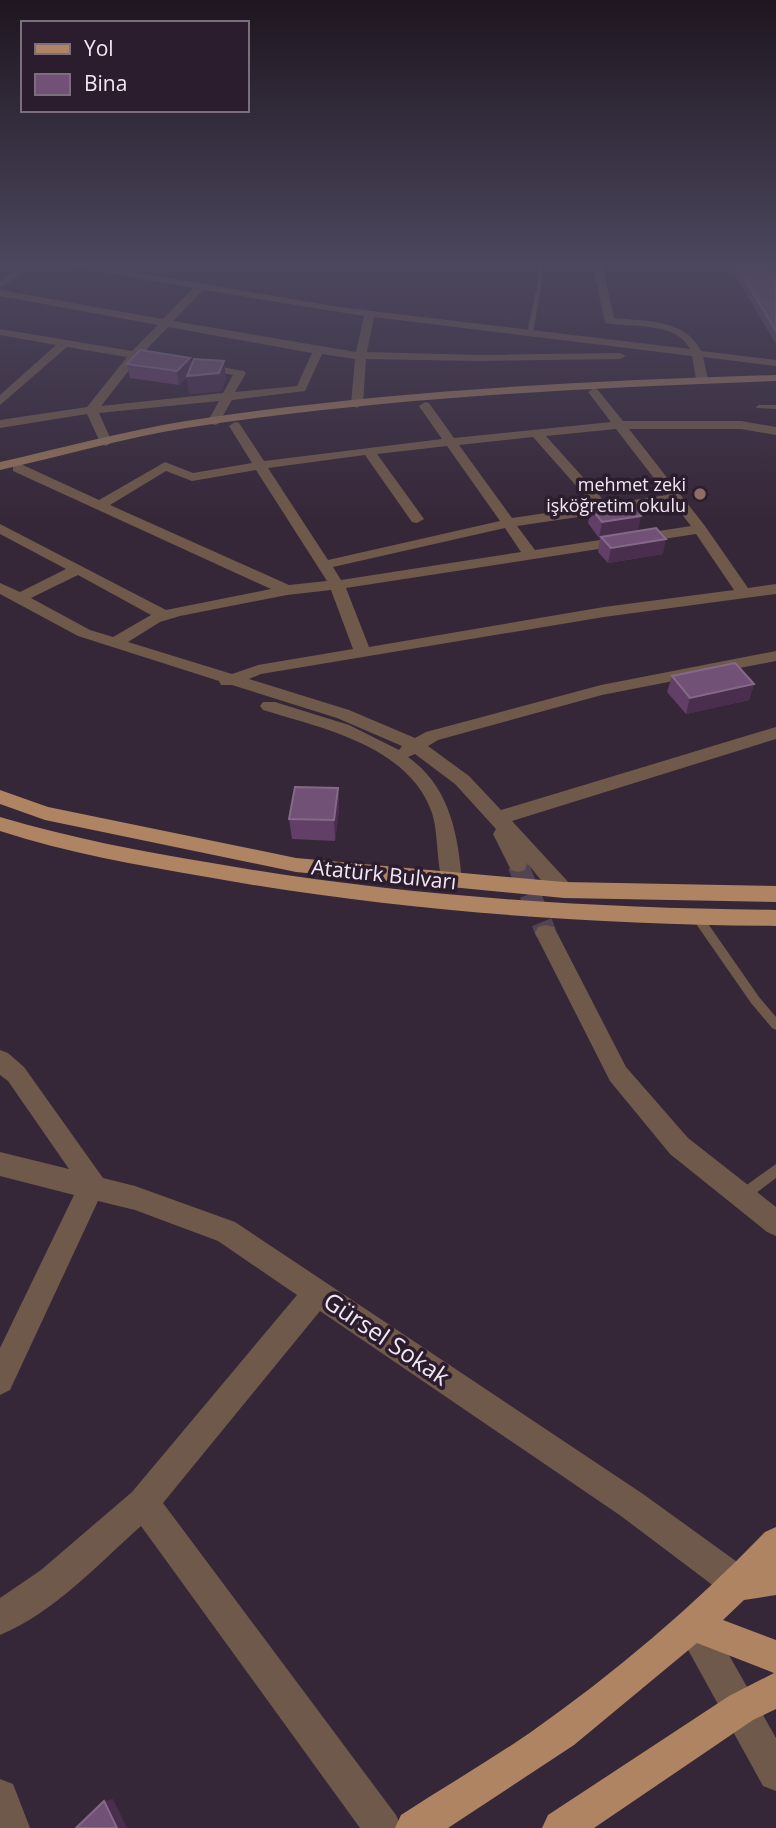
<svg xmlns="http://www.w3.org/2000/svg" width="776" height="1828" font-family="'Open Sans',sans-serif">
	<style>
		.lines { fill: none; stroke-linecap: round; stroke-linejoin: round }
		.minor-tunnel { stroke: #524454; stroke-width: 21; stroke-dasharray: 21 10; stroke-linecap: butt }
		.service { fill: #6e594a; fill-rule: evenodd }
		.minor { fill: #6e594a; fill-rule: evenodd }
		.secondary { fill: #927258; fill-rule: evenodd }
		.primary { fill: #ae8463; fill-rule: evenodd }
		.wall { fill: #613f66 }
		.shaded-wall { fill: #492e4d }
		.building { fill: #715175; stroke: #856989; stroke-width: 2 }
		.education-dot { fill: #8d6e63; stroke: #2c1d2e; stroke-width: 2.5 }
		.labels { text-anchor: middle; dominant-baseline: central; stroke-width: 7; stroke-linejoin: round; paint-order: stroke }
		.far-poi-label { font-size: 18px; fill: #f2e8f3; stroke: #2c1d2e; text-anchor: end }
		.street-label { font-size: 21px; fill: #f2e8f3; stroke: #2c1d2e }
		.near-street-label { font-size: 24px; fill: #f2e8f3; stroke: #2c1d2e }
	</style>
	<rect width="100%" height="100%" fill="#362738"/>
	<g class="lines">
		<!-- minor-tunnel -->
		<path class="minor-tunnel" d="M518 865 546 933"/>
		<!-- service -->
		<g class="service">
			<path d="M540 264 542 265V282L533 333 530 335 527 333 538 282V265Z"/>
			<path d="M759 405H776V409L757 408 756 407Z"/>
			<path d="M698 914 702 915 759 997 776 1017V1030L772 1028 751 1003 694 921 693 918 694 915Z"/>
			<path d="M776 1164V1178L747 1200 742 1202 737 1200 735 1196 737 1192Z"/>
		</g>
		<!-- minor -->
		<g class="minor">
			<path d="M25 263H37L0 288V281Z"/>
			<path d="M56 263H79L339 307 690 349C676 321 631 328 605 323L592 263H602L614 318C644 321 686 319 701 351L776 360V366L703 357 708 379 702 382 696 379 692 356 374 317 367 352 478 355 620 353 626 356 620 359 478 361 366 359 363 404 357 408 351 404 355 359 322 354 305 391 232 400 218 424 214 425 208 421 219 401 99 413 112 442 106 446 100 442 87 414 0 428V420L87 407 127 357 67 347 0 405V395L56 345 0 335V329L132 351 158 325 0 296V290L163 319 193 288ZM203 290 364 316 356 352 173 321ZM168 327 312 353 297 386 235 392 246 373 244 371 199 363 193 366 195 368 233 375 223 393 101 406 138 359 167 362V358L143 353Z"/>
			<path d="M759 263H769L776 274V285L773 284Z"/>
			<path d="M594 388 598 390 623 421H741L776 427V435L741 429H629L705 526 748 588 776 584V594L604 617 261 674 249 679 349 710 415 738 426 732 601 685 776 651V661L602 695 438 740 428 746 469 776 501 810 776 727V739L512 821 571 885 574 890 571 895C553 901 538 875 527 863L525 870 518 872 511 870 493 834 496 829 455 784 415 754 408 757C450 787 458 834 462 882L459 887 452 890 445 887C436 872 439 834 432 813 409 746 322 728 263 710L260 706 263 702H275L349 725 399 750 402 746 337 718 232 685H221L219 681 78 636 0 594V583L20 592 66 569 0 534V524L166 610 271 589 13 471V465H23L99 500 165 462 193 473 252 463 229 426 235 422 239 423 264 461 442 439 419 406 425 402 429 403 454 438 611 422 588 392ZM616 429 667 495 607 504 546 436ZM533 437 594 506 512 518 459 445ZM447 446 500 521 328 560 268 468 365 455 412 522 417 523 424 519 377 454ZM256 470 327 581 289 585 110 505 166 471 192 481ZM673 503 691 526 535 550 517 526ZM505 528 521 552 341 580 333 567ZM696 534 734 590 604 607 369 647 346 588ZM78 575 151 615 113 637 90 630 31 598ZM331 590 353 649 258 665 232 674 128 642 160 622 180 616 287 595Z"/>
			<path d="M546 925 554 927 626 1067 688 1138 776 1207V1236L767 1232 670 1154 610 1081 535 933 538 927Z"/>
			<path d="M0 1050 8 1053 24 1067 103 1178 135 1186 235 1222 643 1494 751 1572 755 1584 751 1596 739 1600 727 1596 621 1516 320 1311 163 1503 396 1815 402 1828H360L141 1526C98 1564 54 1613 0 1635V1598L41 1570 132 1492 297 1295 218 1241 135 1210 98 1201 10 1390 0 1395V1348L74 1195 0 1176V1152L69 1169 8 1081 0 1075Z"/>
			<path d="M693 1608 705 1613 776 1738V1791L763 1786 681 1637 676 1625 681 1613Z"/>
			<path d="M0 1779 13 1784 30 1828H0Z"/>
		</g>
		<!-- secondary -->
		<path class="secondary" d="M776 375V381C579 388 381 398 186 428 124 438 62 456 0 470V462C62 448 124 431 186 421 381 391 579 381 776 375Z"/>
		<!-- primary -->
		<g class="primary">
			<path d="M0 790 48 807 296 858 564 882 776 886V902L564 898 296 872 45 820 0 804Z"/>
			<path d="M0 817C70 838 140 851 212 863 399 896 587 908 776 910V926C585 924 395 911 207 877 137 865 67 853 0 831Z"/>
			<path d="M776 1527V1595L744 1600 723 1620 776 1640V1709L753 1720 594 1828H542L548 1815 729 1696 774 1673 697 1643 574 1745 448 1828H395L401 1815C444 1787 489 1761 531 1732 615 1673 694 1606 765 1532Z"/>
		</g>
	</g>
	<!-- wall -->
	<g class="wall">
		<path d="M728 263H758L768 278H776V344Z"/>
		<path d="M190 358 191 367 226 378 221 391 189 394 187 377 179 385 130 378 127 364Z"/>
		<path d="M591 508 638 531 663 554 608 563 598 552 600 537 599 538 588 523Z"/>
		<path d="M672 676 754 684 749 700 686 714 667 692Z"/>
		<path d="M338 788 339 809 335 841 292 839 289 819Z"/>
	</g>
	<!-- shaded-wall -->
	<g class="shaded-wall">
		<path d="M190 358 191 371 224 361 226 378 221 391 189 394 187 377 179 385 177 371Z"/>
		<path d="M641 516 638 531 599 538 602 522Z"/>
		<path d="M666 539 663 554 608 563 611 548Z"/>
		<path d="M754 684 749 700 686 714 690 698Z"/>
		<path d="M338 788 339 809 335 841 334 820Z"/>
		<path d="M113 1799 127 1828H117L104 1801Z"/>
	</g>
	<!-- building -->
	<g class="building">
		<path d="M735 263H758L768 278H776V331Z"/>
		<path d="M140 350 190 358 177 371 127 364Z"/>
		<path d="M194 359 224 361 219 373 187 376Z"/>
		<path d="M633 501 641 516 602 522 591 508Z"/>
		<path d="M656 528 666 539 611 548 601 537Z"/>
		<path d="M735 663 754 684 690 698 672 676Z"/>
		<path d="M295 787 338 788 334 820 289 819Z"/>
		<path d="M104 1801 117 1828H76Z"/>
	</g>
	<!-- sky -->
	<linearGradient id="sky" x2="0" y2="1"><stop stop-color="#1e151f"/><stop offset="0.51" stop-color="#4c475e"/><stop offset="1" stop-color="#4c475e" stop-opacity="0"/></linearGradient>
	<rect width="776" height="519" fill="url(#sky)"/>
	<!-- markers -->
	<circle class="education-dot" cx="700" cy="494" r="7"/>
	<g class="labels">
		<!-- far-poi labels -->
		<g class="far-poi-label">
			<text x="686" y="484">mehmet zeki<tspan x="686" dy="21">işköğretim okulu</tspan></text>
		</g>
		<!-- street labels -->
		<g class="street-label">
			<text transform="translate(384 874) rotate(6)">Atatürk Bulvarı</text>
		</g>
		<!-- near-street labels -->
		<g class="near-street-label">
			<text transform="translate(387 1338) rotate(34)">Gürsel Sokak</text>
		</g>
	</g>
	<!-- legend -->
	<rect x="21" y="21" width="228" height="91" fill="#2c1d2e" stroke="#7b6e7d" stroke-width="2"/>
	<rect x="35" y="44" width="35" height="10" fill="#ae8463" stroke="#7b6e7d" stroke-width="2"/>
	<text x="84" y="56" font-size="21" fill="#f2e8f3">Yol</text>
	<rect x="35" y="74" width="35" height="21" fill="#715175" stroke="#7b6e7d" stroke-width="2"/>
	<text x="84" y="91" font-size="21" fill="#f2e8f3">Bina</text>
</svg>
